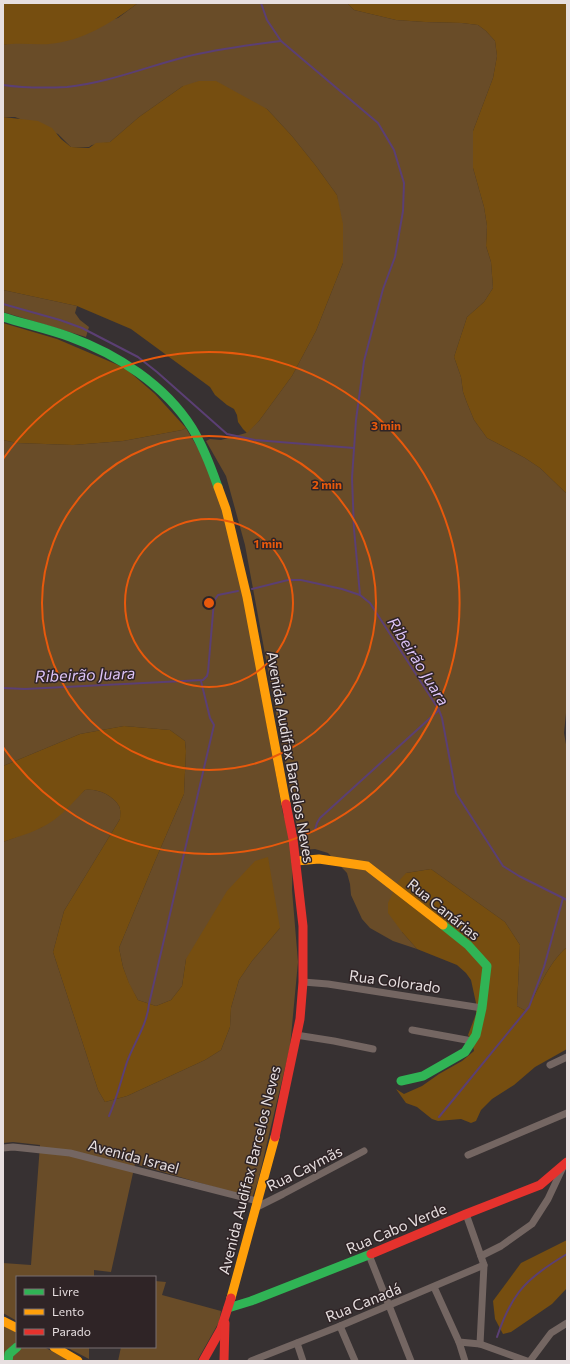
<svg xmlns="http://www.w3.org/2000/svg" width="570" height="1364" font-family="Commissioner,sans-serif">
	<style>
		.green { fill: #694c28 }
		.forest { fill: #764e10 }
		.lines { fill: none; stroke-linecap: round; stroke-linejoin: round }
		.stream { stroke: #5b3f74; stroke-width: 2 }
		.street { stroke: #746662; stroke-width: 7 }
		.fast { stroke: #30b455; stroke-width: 9 }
		.slow { stroke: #ff9f0a; stroke-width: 9 }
		.jam { stroke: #e5322d; stroke-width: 9 }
		.ring { fill: none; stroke: #e8590c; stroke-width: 2 }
		.labels { text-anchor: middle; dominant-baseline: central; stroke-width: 3; stroke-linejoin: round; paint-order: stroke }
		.street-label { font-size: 15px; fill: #e7dfe0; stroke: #2f2426 }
		.water-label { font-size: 16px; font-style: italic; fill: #ddc3f7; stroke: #2f2426 }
		.centre { fill: #e8590c; stroke: #2f2426; stroke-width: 2 }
		.ring-label { font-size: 12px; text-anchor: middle; font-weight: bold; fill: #e8590c; stroke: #2f2426; stroke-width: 3; stroke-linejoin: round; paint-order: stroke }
	</style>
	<rect width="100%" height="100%" fill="#373132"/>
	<!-- green -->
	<g class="green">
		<path d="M138 3H347L354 10 396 20 425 22 462 23 478 25 486 31 495 41 497 56 493 78 473 131V168L484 207 487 226 486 246 491 262 493 288 484 302 467 317 454 357 461 377 463 392 467 403 474 420 487 438 525 458 540 468 567 494V703L564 733 567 750V947C547 964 539 990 526 1011L517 1006 520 945 505 922 431 869 406 873 402 932 417 949 393 941 370 928 362 919 351 895 350 884 347 873 328 853 315 849 301 850 245 545 226 476 206 441 210 439 221 440 246 433 259 421 292 376 316 331 343 263 337 195 316 166 292 136 267 109 183 86 139 117 110 142 92 145 89 147H71L58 134 15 117H3V45L118 18Z"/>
		<path d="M3 290 77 306 75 313 80 320 89 327 86 337 3 312Z"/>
		<path d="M186 428 216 479 235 548 283 814 293 839 292 890 298 962 290 1047 258 1181 252 1198 135 1164 111 1272 94 1270V1277H17V1321L3 1313V1263L31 1265 40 1145 13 1142 3 1143V842L42 827 85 790C97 788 113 795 119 806 121 810 120 815 120 819L64 911 53 952 98 1090 105 1102 127 1096 205 1060 221 1050 230 1027 231 1008 239 980 252 961 280 928 186 959 182 986 171 1000 156 1006 138 1000 129 984 123 967 119 948 155 861 184 794 186 751 185 741 170 730 124 726 80 734 3 766V440L17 443 73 445 123 441 182 430Z"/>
		<path d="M155 1281 166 1282 162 1295 221 1311 219 1322 197 1361H118L121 1347H155Z"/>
		<path d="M3 1325 17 1333V1347H44L70 1361H3Z"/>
		<path d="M66 1347H89V1359Z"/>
	</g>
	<!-- forest -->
	<g class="forest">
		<path d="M3 3H138C111 23 83 41 49 44 34 45 18 42 3 45Z"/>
		<path d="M347 3H567V494L540 468 525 458 487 438 474 420 467 403 463 392 461 377 454 357 467 317 484 302 493 288 491 262 486 246 487 226 484 207 473 168V131L493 78 497 56 495 41 486 31 478 25 462 23 425 22 396 20 354 10Z"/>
		<path d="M199 81H216L267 109 292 136 316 166 337 195 343 224V263L316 331 292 376 259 421 247 433 243 429 238 422 237 415 234 409 227 405 215 395 210 387 131 329 77 306 3 290V117L38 121 52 128 61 139 71 147 89 148 96 143 110 142 139 117 183 86Z"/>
		<path d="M3 323 57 339 125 368 155 394 186 428 182 430 123 441 73 445 17 443 3 440Z"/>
		<path d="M124 726 170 730 185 741 186 751 184 794 155 861 119 948 123 967 129 983 138 1000 156 1006 171 1000 182 986 186 959 227 891 255 861 268 857 280 928 252 961 239 980 231 1008 230 1027 221 1050 205 1060 127 1096 105 1102 98 1090 53 952 64 911 120 819C120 815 121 810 119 806 113 795 97 788 85 790 75 800 66 811 54 820 39 831 20 836 3 842V766L80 734Z"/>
		<path d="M431 869 505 922 520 945 517 1006 526 1011C539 990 547 964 567 947V1049L535 1067 514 1085 492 1099 481 1110 476 1121 471 1123 461 1119 438 1121 432 1119 417 1107 406 1103 396 1089 404 1094 422 1086 439 1074 462 1061 474 1051 472 1041 468 1035 476 1014V1003L471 980 466 973 457 965 417 949 402 932 388 913V903L398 882 406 873Z"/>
		<path d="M567 1240V1288L552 1304 511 1332 503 1334 495 1319 493 1301 521 1263Z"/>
	</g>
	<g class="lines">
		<!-- stream -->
		<g class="stream">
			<path d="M261 3 267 20 281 41 378 123 394 150 404 183 403 211 395 257 383 289 364 361 356 420 352 478 354 529 360 595"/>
			<path d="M3 85C24 88 46 88 67 87 107 83 146 67 185 57 216 49 248 45 281 41"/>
			<path d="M3 304 60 320 82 328 138 357 157 372 227 434 255 440 354 448"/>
			<path d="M252 589 288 580H301L342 589 360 595 370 603 439 710 442 718 456 793 503 866 519 876 567 900"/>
			<path d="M3 688 25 689 203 680 207 676 208 672 214 601 218 595 238 591"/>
			<path d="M315 830 317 823 320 818 439 710"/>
			<path d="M109 1116C117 1098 121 1080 127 1062 134 1043 147 1025 149 1004L214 725 210 718 201 681"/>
			<path d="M439 1117 529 1007 544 967 563 898"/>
			<path d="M497 1337C502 1322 509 1305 519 1292 531 1276 550 1264 567 1254"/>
		</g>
		<!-- street -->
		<g class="street">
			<path d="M303 982 328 984 482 1008"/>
			<path d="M412 1030 472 1041"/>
			<path d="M296 1035 334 1041 373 1049"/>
			<path d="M550 1065 567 1057"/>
			<path d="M3 1148 13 1147 70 1153 257 1201"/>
			<path d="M468 1155 567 1113"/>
			<path d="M255 1208 283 1194 364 1151"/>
			<path d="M466 1214 484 1265 480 1344"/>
			<path d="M369 1255 411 1361"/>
			<path d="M481 1256 501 1246 532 1224 548 1199 563 1167"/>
			<path d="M434 1287 459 1342 480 1344 527 1361"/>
			<path d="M340 1326 355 1361"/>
			<path d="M459 1342 465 1361"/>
			<path d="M297 1343 303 1361"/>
			<path d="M251 1361 340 1326 484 1265"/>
			<path d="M530 1361 551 1333 567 1323"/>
		</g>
		<!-- fast -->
		<g class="fast">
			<path d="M3 317C25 324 48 329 70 337 117 354 165 385 192 428 203 446 211 467 218 487"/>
			<path d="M401 1081 423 1076 465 1052 476 1035 482 1008 487 966 468 945 443 925"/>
			<path d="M228 1308 251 1301 371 1254"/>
			<path d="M8 1361 9 1354 17 1347"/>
		</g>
		<!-- slow -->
		<g class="slow">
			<path d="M218 487 226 509 247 597 286 804"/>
			<path d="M296 861 319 859 367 866 443 925"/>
			<path d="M231 1298 275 1137"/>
			<path d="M3 1321 17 1328"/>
			<path d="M54 1347 78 1361"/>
		</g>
		<!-- jam -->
		<g class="jam">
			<path d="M275 1137 300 1019 303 982V926L293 839 286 804"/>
			<path d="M371 1254 466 1214 540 1185 567 1162"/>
			<path d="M203 1361 221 1329 231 1298"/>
			<path d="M224 1361 225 1323"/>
		</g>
	</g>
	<!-- distance rings -->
	<g class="ring">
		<circle cx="209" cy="603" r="84"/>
		<circle cx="209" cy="603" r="167"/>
		<path d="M3 459A251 251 0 1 1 3 747"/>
	</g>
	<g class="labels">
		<!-- street labels -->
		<g class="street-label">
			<text transform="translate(291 757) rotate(80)">Avenida Audifax Barcelos Neves</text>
			<text transform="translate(444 909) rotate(39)">Rua Canárias</text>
			<text transform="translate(395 981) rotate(8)">Rua Colorado</text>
			<text transform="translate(134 1156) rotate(15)">Avenida Israel</text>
			<text transform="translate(304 1168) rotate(-27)">Rua Caymãs</text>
			<text transform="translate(249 1170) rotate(-76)">Avenida Audifax Barcelos Neves</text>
			<text transform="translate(396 1228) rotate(-23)">Rua Cabo Verde</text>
			<text transform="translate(363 1302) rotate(-22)">Rua Canadá</text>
		</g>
		<!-- water labels -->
		<g class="water-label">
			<text transform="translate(419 661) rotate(58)">Ribeirão Juara</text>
			<text transform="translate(85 674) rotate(-2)">Ribeirão Juara</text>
		</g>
	</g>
	<circle cx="209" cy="603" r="6" class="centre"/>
	<g class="ring-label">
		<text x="386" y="430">3 min</text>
		<text x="327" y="489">2 min</text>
		<text x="268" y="548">1 min</text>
	</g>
	<!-- border -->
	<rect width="570" height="1364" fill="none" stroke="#e7dfe0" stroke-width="8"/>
	<!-- legend -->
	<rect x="16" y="1276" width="140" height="72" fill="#2f2426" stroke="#796f70"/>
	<rect x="24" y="1289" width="20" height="6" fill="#30b455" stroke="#796f70"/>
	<text x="52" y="1296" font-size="12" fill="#e7dfe0">Livre</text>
	<rect x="24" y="1309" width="20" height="6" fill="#ff9f0a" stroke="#796f70"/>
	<text x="52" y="1316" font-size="12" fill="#e7dfe0">Lento</text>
	<rect x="24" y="1329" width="20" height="6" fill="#e5322d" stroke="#796f70"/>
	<text x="52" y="1336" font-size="12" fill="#e7dfe0">Parado</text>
</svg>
